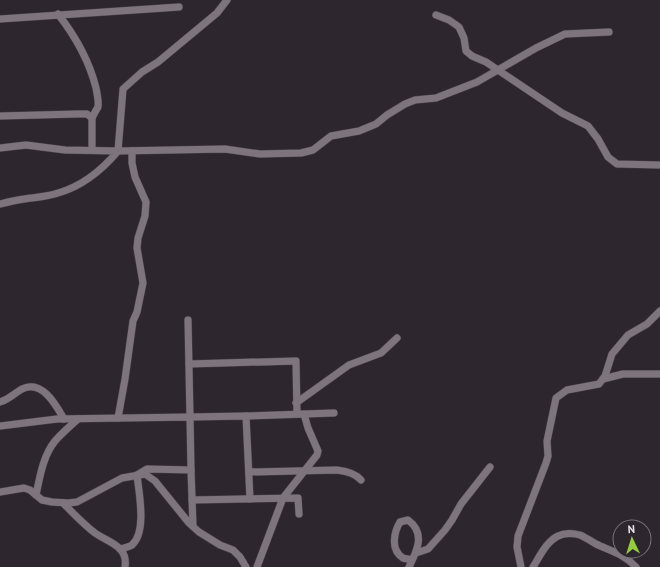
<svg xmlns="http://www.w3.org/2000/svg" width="660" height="567" font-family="'PT Sans',sans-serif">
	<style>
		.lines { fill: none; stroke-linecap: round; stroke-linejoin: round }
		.minor-casing { stroke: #494249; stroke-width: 8 }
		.minor { stroke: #7d747e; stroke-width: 7 }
	</style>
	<rect width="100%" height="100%" fill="#2e262f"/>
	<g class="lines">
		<defs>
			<g id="minor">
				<path d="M227 0 217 13 158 62 142 72 123 89 118 151 225 149 260 154 301 153 313 150 331 136 359 131 376 124 387 115 405 104 415 100 436 98 477 82 536 48 565 34 609 32"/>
				<path d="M58 14C76 37 89 60 96 88 97 94 99 101 98 107 96 110 94 114 92 118"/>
				<path d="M436 15 449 20 459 27 464 38 466 51 472 56 486 62 562 113 588 126 598 139 608 157 617 164 660 165"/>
				<path d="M0 19 179 7"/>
				<path d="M0 116 77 114H87L92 118V150"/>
				<path d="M0 148 26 145 65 150 118 151C102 170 83 186 58 193 47 197 35 197 24 199 16 200 8 202 0 204"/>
				<path d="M188 320 190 417 246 416 250 499"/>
				<path d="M189 364 296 361 297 414"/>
				<path d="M603 379 623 374H660"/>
				<path d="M0 402C10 399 13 394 22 389 42 379 56 405 64 419"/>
				<path d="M296 403 349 365 381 353 397 338"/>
				<path d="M246 416 334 413"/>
				<path d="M118 418 125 379 133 321 137 312 143 283 137 248 138 238 145 216 146 202 135 177 132 163V151"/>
				<path d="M0 426 57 419 190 417 191 470"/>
				<path d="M249 472 337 470C346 471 355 473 361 480"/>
				<path d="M0 492 24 488 30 490 42 500 52 502 68 503 77 502 122 478 145 474 155 481 189 523 199 532 220 545 233 550 240 557 246 567"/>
				<path d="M36 495C40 476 43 456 55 441 62 433 70 426 78 419"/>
				<path d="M192 500 298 498 299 514"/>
				<path d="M63 503C73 513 83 524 95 533 103 539 114 542 121 550 125 555 126 561 125 567"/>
				<path d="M120 549C124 548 129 547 132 545 147 532 139 493 137 475L147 469 191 470 193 526"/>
				<path d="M416 553 428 549 445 530 452 520 461 504 490 467"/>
				<path d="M257 567 283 498 317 455 318 451 308 428 304 414"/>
				<path d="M409 567C417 551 426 533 408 520L400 522C394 532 390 550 403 558 405 559 410 559 412 560"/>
				<path d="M521 567 517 547 518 536 546 463 548 456 547 441 556 398 567 390 599 384 605 376 612 354 628 335 647 324 660 311"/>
				<path d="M533 567C540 556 546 542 558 536 564 533 573 533 580 535 585 537 591 541 596 544 611 551 624 554 636 567"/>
			</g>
		</defs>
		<!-- minor casing -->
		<use href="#minor" class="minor-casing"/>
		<!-- minor -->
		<use href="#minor" class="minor"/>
	</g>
	<!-- north arrow -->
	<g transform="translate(632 539) rotate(356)"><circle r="19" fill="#2e262f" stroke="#797279"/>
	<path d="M0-3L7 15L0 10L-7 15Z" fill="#94cc3b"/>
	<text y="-6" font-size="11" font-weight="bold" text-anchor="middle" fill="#e9e4e9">N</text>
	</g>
</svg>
